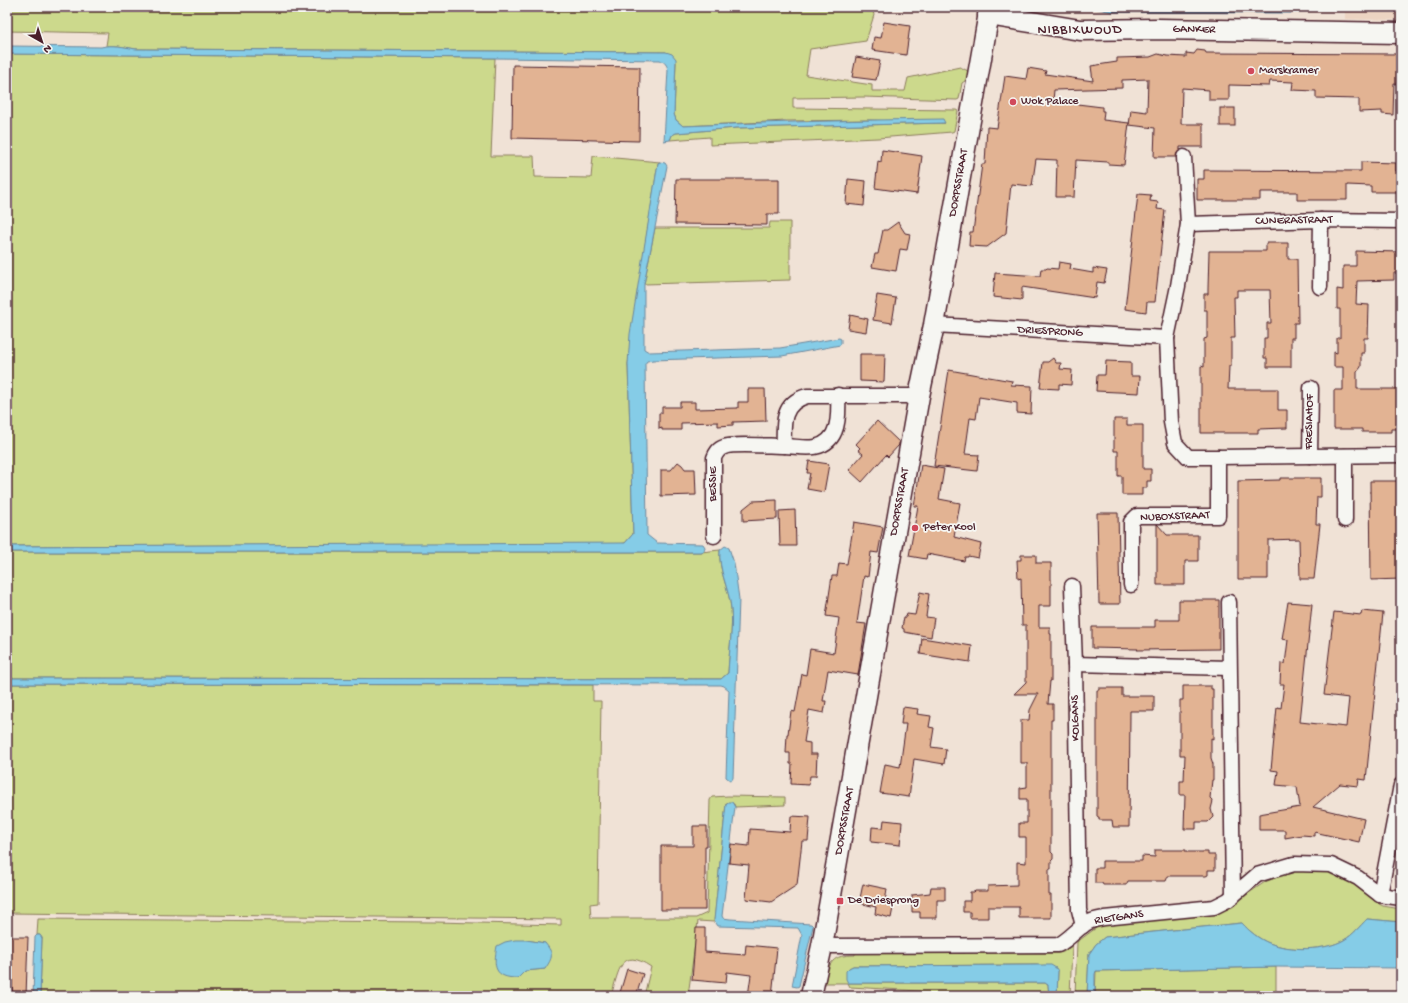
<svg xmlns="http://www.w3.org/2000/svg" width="1408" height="1003" font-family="'Gochi Hand',sans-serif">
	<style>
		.built { fill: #ecd4c2 }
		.green { fill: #ccd98c; stroke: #8b7c5c; fill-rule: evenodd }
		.water { fill: #85cce7; stroke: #6d879c }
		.building { fill: #e2b393; stroke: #4a1f2b }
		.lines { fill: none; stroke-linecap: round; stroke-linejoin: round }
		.street-casing { stroke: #4a1f2b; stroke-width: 17 }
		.secondary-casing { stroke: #4a1f2b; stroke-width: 23 }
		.street { stroke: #f6f6f2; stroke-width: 14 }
		.secondary { stroke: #f6f6f2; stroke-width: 20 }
		.poi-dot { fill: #d1495b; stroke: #f6f6f2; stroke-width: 1.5 }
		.labels { text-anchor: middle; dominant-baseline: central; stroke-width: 3.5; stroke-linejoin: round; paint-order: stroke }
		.street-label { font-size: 12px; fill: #4a1f2b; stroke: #f6f6f2 }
		.poi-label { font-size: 12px; fill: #4a1f2b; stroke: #f6f6f2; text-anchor: start }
		.quarter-label { font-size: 14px; letter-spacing: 1px; fill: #4a1f2b; stroke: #f6f6f2 }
	</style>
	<rect width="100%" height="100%" fill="#f0e2d6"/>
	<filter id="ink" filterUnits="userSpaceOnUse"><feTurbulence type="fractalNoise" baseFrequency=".025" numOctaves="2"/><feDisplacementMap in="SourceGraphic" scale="8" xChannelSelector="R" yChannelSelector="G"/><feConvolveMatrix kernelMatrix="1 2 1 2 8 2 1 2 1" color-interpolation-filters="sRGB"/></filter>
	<g filter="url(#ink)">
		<!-- built -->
		<path class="built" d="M1345 7H1401V20L1345 19Z"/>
		<!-- green -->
		<g class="green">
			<path d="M7 7H872L874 15 866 41 810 49 806 75 872 85V91H905L908 78 960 67 970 72 969 78 962 83 959 99 957 100 864 97 793 98V108L956 110 958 111 954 131 952 132 878 138 710 145V137L670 140 672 135 676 133 736 128 945 123 870 120 787 121 683 126 676 120 674 114 676 62 666 52 136 49 118 46H106L108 33 7 31Z"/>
			<path d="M7 54 495 58 491 156H534L535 177 591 178 593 156 660 162 658 163 638 290 628 364 633 534 625 543 619 544 7 546Z"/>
			<path d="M770 222H790V280L644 284 655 228H769Z"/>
			<path d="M720 550C718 571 729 588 731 608 733 629 729 652 728 673L721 679 7 678V552H701Z"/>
			<path d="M7 684 593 685V701H601L598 903 590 904 591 918H696L707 913 710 800 712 797 728 796 785 797V805L735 807 734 804 726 803 714 922 698 921 688 996H644L651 967C620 946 619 971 611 996H559L558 993 530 996H40L42 938 40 935H37L38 919 435 922 561 925V919L7 913ZM526 940 545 943V969L525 971Z"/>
			<path d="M1292 871H1324L1340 876 1371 894 1379 904 1383 906 1401 909V922L1367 919C1360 926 1353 935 1344 940 1325 951 1290 951 1269 943 1259 939 1249 931 1242 923L1105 937 1096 944 1089 954 1087 996H1075L1077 942 1100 925 1221 912 1265 882Z"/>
			<path d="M1072 946 1070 996H1057L1058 971 1037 965 853 966 849 968 848 983H1045L1048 985 1049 996H925L920 991 850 987 848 983H825C829 962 832 955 855 955V952L1057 953 1063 952Z"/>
			<path d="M1276 967V996H1095L1096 971Z"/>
		</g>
		<!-- water -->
		<g class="water">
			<path d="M1089 7H1292L1291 13 1113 12Z"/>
			<path d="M7 46 101 47C113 44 124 47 136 49L666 52 672 54 676 59 674 114 676 120 683 126C770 122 856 120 943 119L945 123 736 128 676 133 672 135 670 140 664 141 668 70C667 65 665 62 660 60L495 58 7 54Z"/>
			<path d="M660 162 665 163 667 166 644 284V349L649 352 780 348 839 338 841 339V344L840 345 782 356 653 360 647 361 645 364 647 535 657 543 703 544 705 547 704 551 701 552H7V546L625 543 633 534 628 364 630 334 658 163Z"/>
			<path d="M725 546 729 548 734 563 739 599 733 778 731 781 726 777 729 690 724 686 721 685 7 684V678L721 679 728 673C729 652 733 629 731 608 729 588 718 570 720 550Z"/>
			<path d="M728 802H732L735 807 722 916 723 918 730 919 811 924 813 926 799 986 797 987 792 986 802 935 798 928 718 926 714 920 726 804Z"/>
			<path d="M1367 919 1401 922V968L1276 967 1096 971 1095 974V996H1087L1089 954 1096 944 1105 937 1242 923C1249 931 1259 939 1269 943 1290 951 1325 951 1344 940 1353 935 1360 926 1367 919Z"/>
			<path d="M37 935H40L42 938 40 996H33L35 937Z"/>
			<path d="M515 940H526L545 943C554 954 553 957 545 969L525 971 518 978C494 978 493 967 497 946L505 942Z"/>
			<path d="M1037 965H1051L1056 968 1058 971 1057 996H1049L1048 985 1045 983H848L846 979V971L849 968 853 966Z"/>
		</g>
		<!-- building -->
		<g class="building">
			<path d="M884 22 910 26 906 55 872 50 874 37 881 38Z"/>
			<path d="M1197 50 1205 51 1206 53 1401 54V84L1394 83 1393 115 1382 114V111L1359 112V99L1316 98V91L1292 90 1293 82 1270 81 1269 86 1229 85V100H1209V90L1182 88 1181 124H1203V147H1180V150L1177 153 1176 157H1154L1155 128 1129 125 1131 110 1147 112 1148 79 1122 80V88L1054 90 1053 101 1102 107V111H1104L1103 120 1129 123 1124 165 1108 164V162L1076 160 1074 197H1056L1057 160 1036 159 1032 186 1011 184 1006 233 987 247 969 246 970 232H973L982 164H985L987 127 997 128 1005 76 1026 79 1028 68 1046 71 1045 74 1093 81 1091 66 1117 62V58L1150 57 1158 54 1167 56 1186 57V53L1194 54Z"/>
			<path d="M856 57 880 61 876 80 852 77Z"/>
			<path d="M513 65 640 67 639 141 512 138Z"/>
			<rect x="1220" y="108" width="15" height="18"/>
			<path d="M882 150 922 156 917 194 875 188 878 161 881 162Z"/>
			<path d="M1361 162 1396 163V171H1401V192H1371V186L1347 185V200H1297V192H1260V200H1197V179H1204V170L1361 171Z"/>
			<path d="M676 179H779V214H767V225L675 224Z"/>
			<path d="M848 179 866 181 864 206 846 204Z"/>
			<path d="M1138 194 1151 195 1150 201 1158 202 1157 209 1165 210 1155 302H1147L1146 312 1125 309Z"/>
			<path d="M898 222 905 233 910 234 907 250 900 249 896 271 872 267 875 254H878L883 230H887Z"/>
			<path d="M1266 243H1288V259H1297L1298 323H1294V338H1291V367H1267V358H1264V338H1267V323H1271L1270 290H1237V297H1234L1235 338H1231V366H1229L1228 389H1278V410H1287V428L1258 429V433H1201V366L1204 367V339L1207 338V310H1204V294H1208V289L1209 251H1266Z"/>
			<path d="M1356 251 1401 252V273H1394V280L1357 281 1356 304 1369 305 1368 338H1364V353H1361V367L1357 372V389H1401V429H1391V432H1362V429H1334V390H1343V367H1334V352L1337 353V338H1340V309H1337V289L1343 290V266H1356Z"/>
			<path d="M1059 262 1071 264 1070 269 1093 273V268L1107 270 1104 283 1097 282 1095 298 1022 287V300L993 297 995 273 1040 276 1041 269H1046L1047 268 1058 269Z"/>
			<path d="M877 295 896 298 892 323 873 320Z"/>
			<path d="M850 315 868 319 866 332 848 329Z"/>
			<path d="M860 354H885L884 382 860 381Z"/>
			<path d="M1053 358 1056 363H1061L1060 369 1072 370 1071 385 1059 384V389L1040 388 1043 362H1048Z"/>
			<path d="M1106 361 1131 362V376H1140L1139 393 1096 391 1097 375H1105Z"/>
			<path d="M949 370 1012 381 1011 385 1032 386 1031 414 1017 413V403L979 397 976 419 970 418 965 454 979 455 977 471 934 466Z"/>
			<path d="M748 389H765L766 421 733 422V425L718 426V422L681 423V430H662V428L659 429V413H662V407H680V402H695V409L738 408V402H748Z"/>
			<path d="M1114 419H1127V425H1143V469H1151V481H1147V488H1142V495H1122V476H1118V451H1114Z"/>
			<path d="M877 421 899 442V445L888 457 886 455 862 482 849 470 863 454 858 450 860 448 856 444Z"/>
			<path d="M809 461 829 464 824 492 807 489 810 473H807Z"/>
			<path d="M678 462 682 465 685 469H695L696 495 661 496V470H671Z"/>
			<path d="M921 465 944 469 939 499 960 503 954 537 981 544 978 558 968 556V557H965L964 561 927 554 926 559 909 556 918 506H914Z"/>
			<path d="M1280 478H1321V497H1317L1316 524H1320L1314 579H1300L1299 539 1268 540V579H1238V481L1280 480Z"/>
			<path d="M1370 481H1401V579L1371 580Z"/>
			<path d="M777 500V519L743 521V509L753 501Z"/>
			<path d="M795 510 796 546H780L779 511Z"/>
			<path d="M1097 513H1118L1120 604H1099Z"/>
			<path d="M854 522 883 527 878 553 871 552 868 577 864 576 857 623 866 624 858 675 828 670 823 701H826L824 713 809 710 804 742 810 743V754H817L816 776H810L809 785 791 784 792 764H790V753H786L787 734H788L791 711 795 712 802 674 806 675 810 649 834 653 839 618 826 616 832 576H837L839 563 847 564Z"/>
			<path d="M1157 524 1167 535H1198V561H1185V585H1157Z"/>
			<path d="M1021 555H1036V563H1051V606H1039V627H1050V634H1051V681H1050L1048 704H1053V720H1051V852L1053 854V859L1051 861V869H1049V895H1051V918H1019V907H988V918H970V912H963V901H970V892H974L975 891H988V886L1017 885V862L1026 863V837H1019V823H1027V799H1020V788L1027 787V763H1021V720H1029L1030 710 1038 694H1014L1026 682V625H1022L1021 578 1018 579 1017 560H1021Z"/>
			<path d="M920 592 929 594 926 617 934 618 931 637 904 632V629L902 628 904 617H906L907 614 915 615Z"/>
			<path d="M1179 600H1219V649L1137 650 1138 649 1092 648V627H1155V620H1179Z"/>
			<path d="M1288 602 1312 604 1300 722 1346 727 1349 698 1324 695 1334 612 1361 615 1362 611 1383 613 1366 780 1359 779 1358 786 1340 784 1313 807 1364 819 1359 842 1314 832V836L1302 835 1285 838V830H1259V814L1300 807 1297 787 1276 785 1278 771 1271 770 1277 707 1281 708 1284 684H1280L1281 663 1285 664 1288 640 1282 639Z"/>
			<path d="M922 638 972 646 970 662 920 654Z"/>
			<path d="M1183 686H1211V689H1213V739L1211 738V758L1213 764V780H1212L1210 798 1213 801 1211 809 1213 817 1208 822H1196V829H1184L1185 795H1180V781H1184L1185 755H1180V700H1183Z"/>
			<path d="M1099 688H1122V696H1154V711H1130L1129 827H1113L1112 820H1099V817H1097V690H1099Z"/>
			<path d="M903 707 918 709 917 714 931 716 929 727 934 728 931 747 946 749 944 764 914 759 909 797 880 793 885 764 900 767 906 724H901Z"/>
			<path d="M791 816 810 817 808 841H802L797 885 771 902 746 899 749 865 729 863 731 844 749 846 750 829 790 832Z"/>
			<path d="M884 820 902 822 900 845 871 842 872 827 883 828Z"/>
			<path d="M693 826H707V846H705V910H661V846H693Z"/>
			<path d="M1155 850H1186V852H1208V855H1215V870H1208V875L1206 876H1168L1166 881H1128L1126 885H1103L1102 883H1095V868H1102V861H1142V856L1155 857Z"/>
			<path d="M863 884 887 889 885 902 894 903 891 918 875 914 876 907 859 903Z"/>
			<path d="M931 887H945V900H937V918H920V912H912V895L930 893Z"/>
			<path d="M696 928H705V952L745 955 746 945 777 948 772 996H748L751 975 727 972 726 983 692 980Z"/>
			<path d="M7 937H28L26 996H12V979H7Z"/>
			<path d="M627 969 643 974 636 996H619Z"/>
		</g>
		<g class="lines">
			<defs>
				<g id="street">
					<path d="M1188 224 1321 220 1401 221"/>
					<path d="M1320 287 1321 220"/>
					<path d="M934 325 1167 338 1171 422 1175 443 1188 457H1218"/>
					<path d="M1167 338 1178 286 1188 224 1184 157"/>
					<path d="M784 446C794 446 805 449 815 447 840 442 839 415 838 395"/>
					<path d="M1310 456 1311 388"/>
					<path d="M1345 520V456"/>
					<path d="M714 536V458C716 453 718 449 724 447 733 443 771 446 784 446 783 423 782 403 807 396H919"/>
					<path d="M1131 585V522L1137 516H1218V457L1401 455"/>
					<path d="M1072 586 1075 664"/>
					<path d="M1229 602 1233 896"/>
					<path d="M1380 895 1401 785"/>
					<path d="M1083 926 1079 910 1075 664 1229 668"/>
					<path d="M822 946 1058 945C1070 939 1077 928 1089 922 1093 920 1099 919 1104 918L1214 907 1228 900 1257 875 1294 864 1331 865 1358 878 1380 895 1401 898"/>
				</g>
				<g id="secondary">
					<path d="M988 15 1080 30 1158 29 1401 33"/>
					<path d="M811 996 822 946 919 396 934 325 990 7"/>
				</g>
			</defs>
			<!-- street casing -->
			<use href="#street" class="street-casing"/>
			<!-- secondary casing -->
			<use href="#secondary" class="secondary-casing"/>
			<!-- street -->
			<use href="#street" class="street"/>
			<!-- secondary -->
			<use href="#secondary" class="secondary"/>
		</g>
	</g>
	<!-- markers -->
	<g class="poi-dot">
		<circle cx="1251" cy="71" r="4"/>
		<circle cx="1013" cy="102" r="4"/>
		<circle cx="915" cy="528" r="4"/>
		<rect x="836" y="897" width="8" height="8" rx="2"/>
	</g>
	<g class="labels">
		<!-- street labels -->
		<g class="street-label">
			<text transform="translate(1194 30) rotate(1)">GANKER</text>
			<text transform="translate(959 183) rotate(-80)">DORPSSTRAAT</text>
			<text transform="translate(1294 221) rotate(-1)">CUNERASTRAAT</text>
			<text transform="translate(1050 332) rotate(3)">DRIESPRONG</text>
			<text transform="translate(1310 422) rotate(-89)">FRESIAHOF</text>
			<text transform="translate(714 484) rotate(-90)">BESSIE</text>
			<text transform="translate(900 502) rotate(-80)">DORPSSTRAAT</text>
			<text transform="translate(1175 517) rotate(-2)">NUBOXSTRAAT</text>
			<text transform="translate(1076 718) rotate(-91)">KOLGANS</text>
			<text transform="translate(845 821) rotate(-80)">DORPSSTRAAT</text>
			<text transform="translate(1119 918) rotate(-8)">RIETGANS</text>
		</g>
		<!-- poi labels -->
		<g class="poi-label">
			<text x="1259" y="71">Marskramer</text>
			<text x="1021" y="102">Wok Palace</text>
			<text x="923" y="528">Peter Kool</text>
			<text x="848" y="901">De Driesprong</text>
		</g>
		<!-- quarter labels -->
		<g class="quarter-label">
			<text x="1080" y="30">NIBBIXWOUD</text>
		</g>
	</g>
	<!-- margin -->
	<rect width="1408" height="1003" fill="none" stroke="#f6f6f2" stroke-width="24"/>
	<rect x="12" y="12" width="1384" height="979" fill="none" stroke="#4a1f2b" stroke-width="1.5" filter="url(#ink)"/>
	<!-- north arrow -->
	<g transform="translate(42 42) rotate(141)" stroke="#f6f6f2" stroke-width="3" paint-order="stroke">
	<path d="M0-3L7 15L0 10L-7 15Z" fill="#4a1f2b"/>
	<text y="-6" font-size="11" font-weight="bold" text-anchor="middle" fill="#4a1f2b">N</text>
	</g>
</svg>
